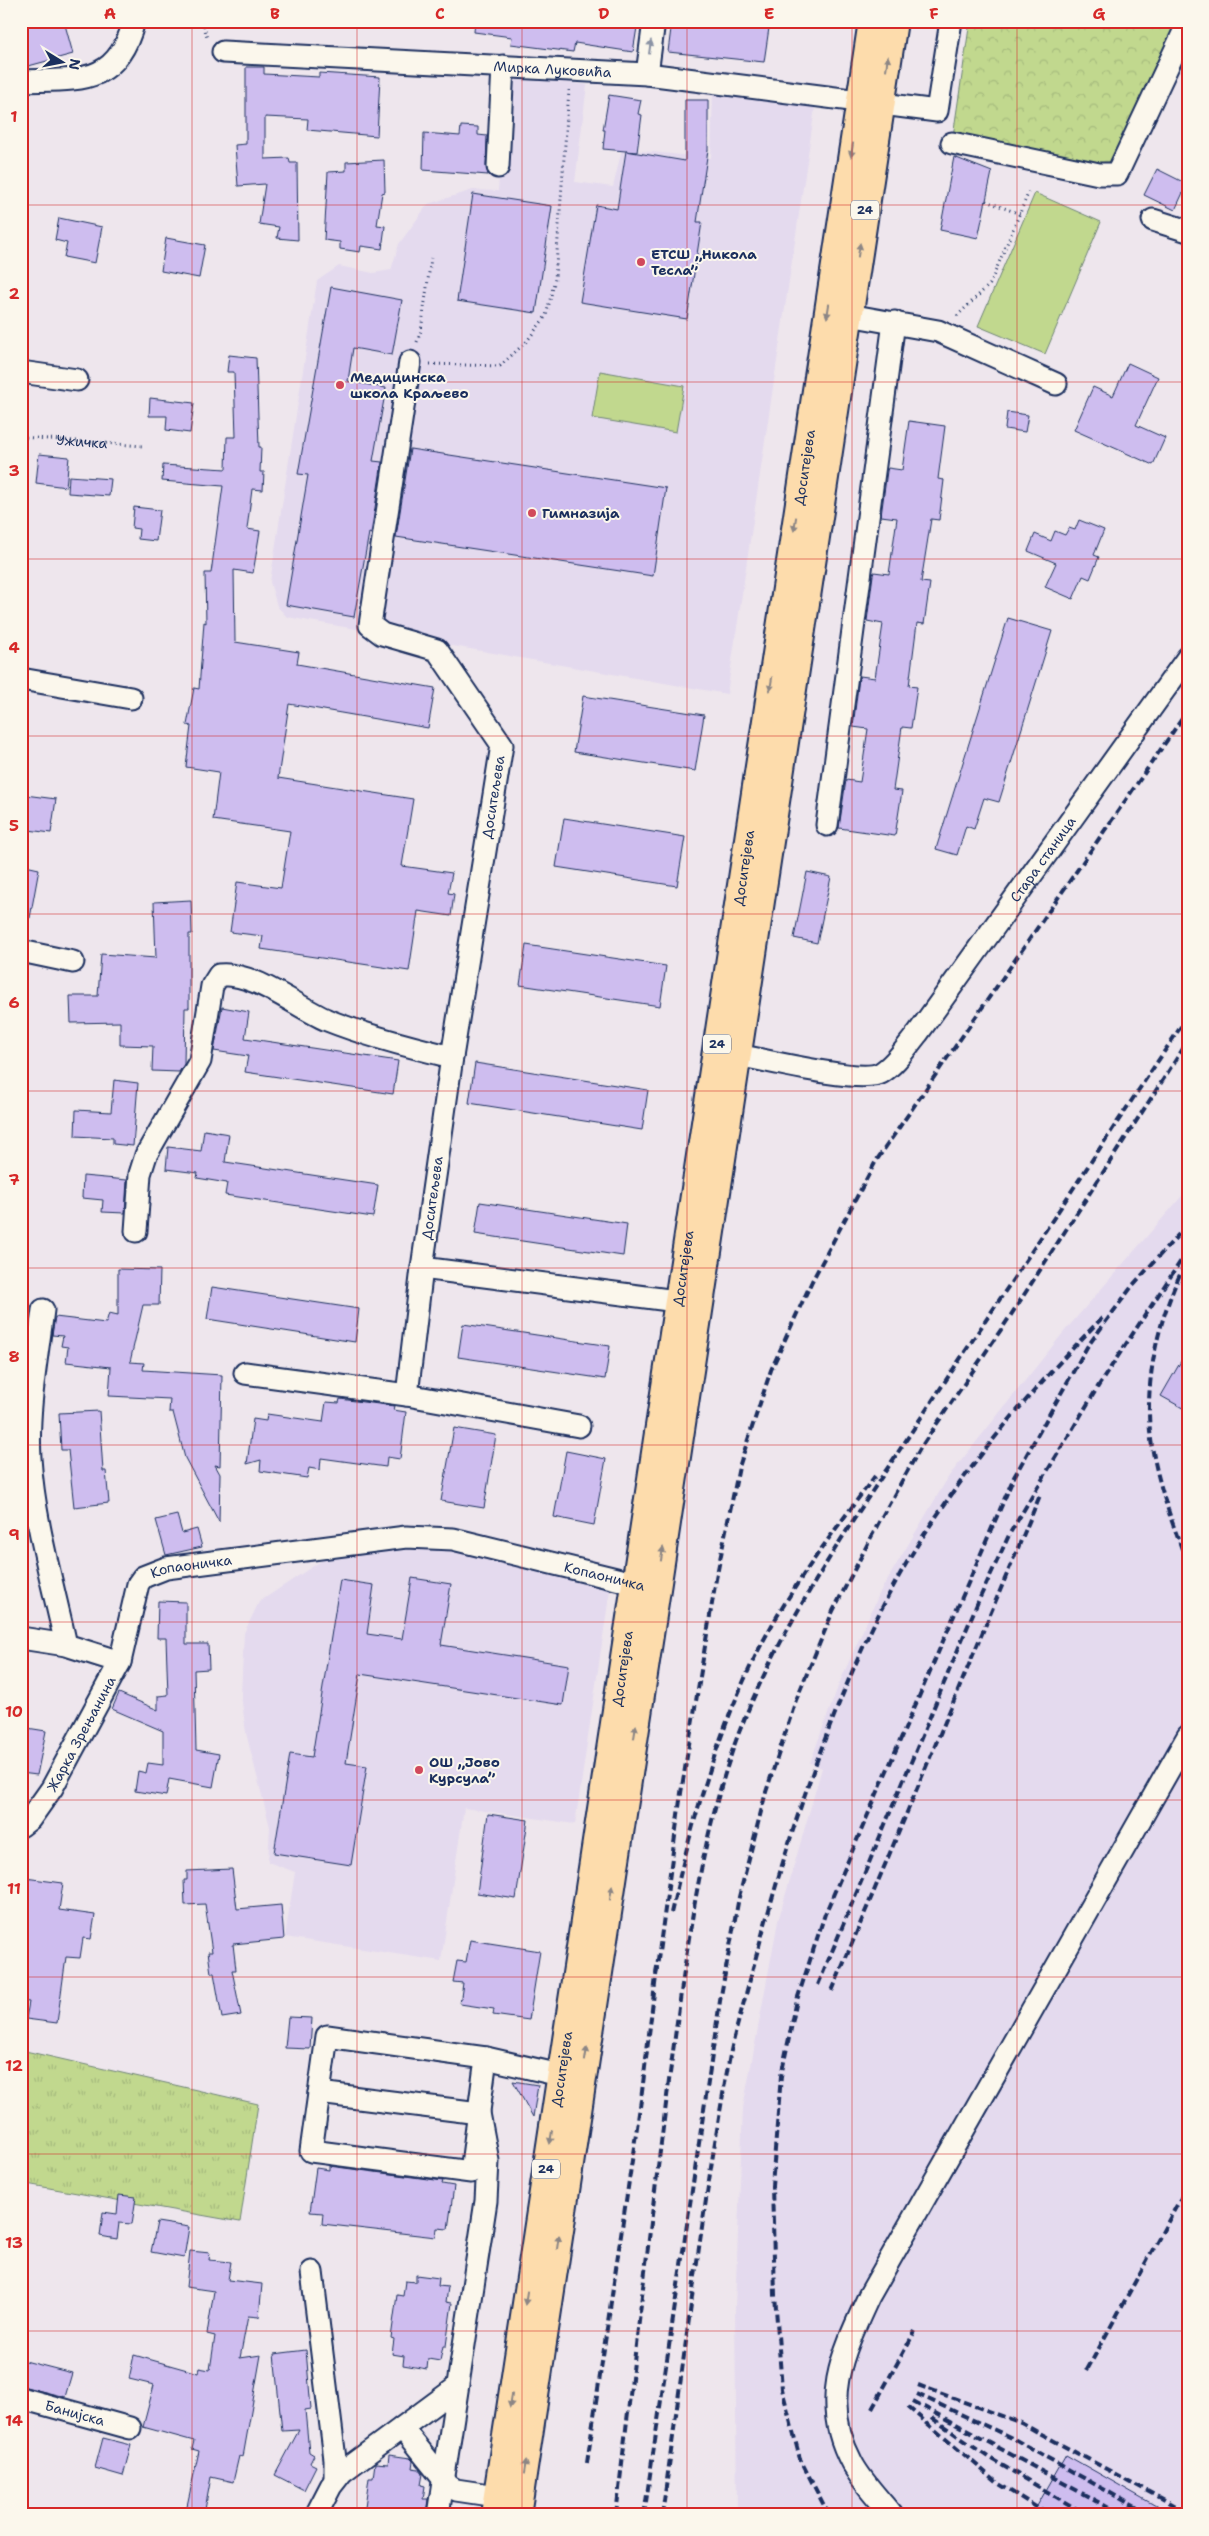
<svg xmlns="http://www.w3.org/2000/svg" width="1209" height="2536" font-family="'Shantell Sans',sans-serif">
	<style>
		.built { fill: #e4daee }
		.grass { fill: url(#grass-tufts); stroke: #6e8476 }
		.park { fill: url(#park-crowns); stroke: #6e8476 }
		.pitch { fill: #c1d88e; stroke: #6e8476 }
		.building { fill: #cebdef; stroke: #1b2f5e }
		.lines { fill: none; stroke-linecap: round; stroke-linejoin: round }
		.minor-casing { stroke: #1b2f5e; stroke-width: 25 }
		.major-casing { stroke: #1b2f5e; stroke-width: 30 }
		.path { stroke: #1b2f5e; stroke-width: 3; stroke-dasharray: 1 4; stroke-linecap: butt }
		.minor { stroke: #fbf7ec; stroke-width: 21 }
		.major { stroke: #fddcac; stroke-width: 26 }
		.rail { stroke: #1b2f5e; stroke-width: 4; stroke-dasharray: 8 4; stroke-linecap: butt }
		.oneway { fill: #8b93a5 }
		.oneway2 { fill: #8c8685 }
		.grid { fill: none; stroke: #d62828; stroke-width: 1; stroke-opacity: 0.55 }
		.poi-dot { fill: #d1495b; stroke: #fbf7ec; stroke-width: 2 }
		.labels { text-anchor: middle; dominant-baseline: central; stroke-width: 4; stroke-linejoin: round; paint-order: stroke }
		.shield { fill: #fbf7ec; stroke: #5e6b89; stroke-width: 1 }
		.shield-label { font-size: 12px; font-weight: bold; fill: #1b2f5e }
		.street-label { font-size: 14px; fill: #1b2f5e; stroke: #fbf7ec }
		.poi-label { font-size: 14px; font-weight: bold; fill: #1b2f5e; stroke: #fbf7ec; text-anchor: start }
		.neatline { fill: none; stroke: #d62828; stroke-width: 2 }
		.grid-label { font-size: 16px; text-anchor: middle; font-weight: bold; fill: #d62828 }
	</style>
	<defs>
		<pattern id="grass-tufts" width="24" height="20" patternUnits="userSpaceOnUse" patternTransform="scale(1.25)"><rect width="24" height="20" fill="#c1d88e"/><path d="M3 7l-1-3M5 7V3M7 7l1-3M15 17l-1-3M17 17v-4M19 17l1-3" fill="none" stroke="#a5ba7d"/></pattern>
		<pattern id="park-crowns" width="20" height="18" patternUnits="userSpaceOnUse" patternTransform="scale(1.25)"><rect width="20" height="18" fill="#c1d88e"/><path d="M2 6a3 3 0 1 1 6 0M12 15a3 3 0 1 1 6 0" fill="none" stroke="#a5ba7d"/></pattern>
	</defs>
	<rect width="100%" height="100%" fill="#eee6ed"/>
	<filter id="ink" filterUnits="userSpaceOnUse"><feTurbulence type="fractalNoise" baseFrequency=".02" numOctaves="2"/><feDisplacementMap in="SourceGraphic" scale="10" xChannelSelector="R" yChannelSelector="G"/><feConvolveMatrix kernelMatrix="1 2 1 2 8 2 1 2 1" color-interpolation-filters="sRGB"/></filter>
	<g filter="url(#ink)">
		<!-- built -->
		<g class="built">
			<path d="M507 74 587 85 575 182 613 187 622 149 711 158 713 90 816 101 727 694 287 617 277 606 270 582 317 281 339 266 373 273 391 270 399 244 428 204 473 190 498 191Z"/>
			<path d="M1188 1189V2515H737L735 2307 743 2108 778 1921 822 1768 810 1763 839 1684 880 1592 949 1476 1063 1333Z"/>
			<path d="M408 1545 453 1548 610 1590 575 1824 464 1808 441 1961 285 1937 295 1872 268 1862 270 1827 246 1733 241 1695 244 1633 259 1602 333 1553Z"/>
		</g>
		<!-- grass -->
		<path class="grass" d="M21 2050 258 2104 240 2222 21 2183Z"/>
		<!-- park -->
		<path class="park" d="M970 21H1188L1117 174 952 143Z"/>
		<!-- pitch -->
		<g class="pitch">
			<path d="M1035 193 1101 222 1045 354 978 326Z"/>
			<path d="M600 371 684 386 676 432 592 418Z"/>
		</g>
		<!-- building -->
		<g class="building">
			<path d="M21 21H64L73 54 21 68Z"/>
			<path d="M475 21H638L633 52 575 43 573 52 511 44 512 37 474 32Z"/>
			<path d="M672 21H770L764 62 668 52Z"/>
			<path d="M246 67H264V74L319 77V73L380 77 377 136 307 130 308 119 265 117V159L289 158 290 163H297L298 240 277 238 279 227 259 224 265 184 238 186 235 145 246 144Z"/>
			<path d="M609 95 641 100 638 114 642 115 637 152 603 149 605 130H603Z"/>
			<path d="M685 100H708V150L697 222H702L687 319 580 302 596 205 617 209 626 151 685 161Z"/>
			<path d="M461 126 478 127V135L487 136 486 166 488 175 423 170 424 133 460 136Z"/>
			<path d="M954 157 992 172 978 238 940 230Z"/>
			<path d="M384 160 385 192 382 193 377 225 385 226 382 249 361 246 360 252 340 249V242L324 240 328 172 346 171V162Z"/>
			<path d="M1157 169 1187 184 1175 210 1144 195Z"/>
			<path d="M473 194 552 206 536 313 457 301Z"/>
			<path d="M59 218 102 227 95 263 64 257 67 243 55 240Z"/>
			<path d="M166 238 205 245 199 278 161 271Z"/>
			<path d="M331 287 402 300 392 355 353 348 348 381 386 388 373 461 382 462 371 534 369 533 354 617 286 605 308 475 298 474Z"/>
			<path d="M229 355 256 358 259 447H261L260 472H264L263 490 252 489 247 529 260 531 253 573 234 570 235 642 299 652 297 664 435 688 428 728 289 704 278 778 413 799 402 866 452 873 448 893 454 894 451 916 418 911 409 971 261 949 263 936 230 932 237 882 281 888 290 831 213 820 219 772 186 767 191 726 187 725 194 688 199 689 204 622 206 623 205 573H211L223 486 162 481 163 465 226 469 227 437H236L234 372H227Z"/>
			<path d="M1128 363 1158 377 1136 425 1165 438 1153 465 1074 430 1093 387 1113 396Z"/>
			<path d="M150 398 194 403 190 433 166 430 167 416H149Z"/>
			<path d="M1007 412 1028 415 1025 432 1005 429Z"/>
			<path d="M909 421 945 426 938 479 944 480 939 520 931 519 921 582 930 583 924 624 917 623 909 686 917 687 911 728 902 727 893 790 902 791 895 836 839 828 846 780 860 782 868 729 853 727 859 678 860 676 875 678 883 624 867 621 873 575 874 572 889 574 897 518 881 516 887 471 888 468 902 470Z"/>
			<path d="M410 449 666 488 653 576 396 537Z"/>
			<path d="M39 454 69 457 66 487 36 483Z"/>
			<path d="M69 476 111 479 109 496 68 493Z"/>
			<path d="M134 507 160 510 156 541 138 539 139 529 132 528Z"/>
			<path d="M1079 520 1104 530 1094 555 1099 557 1090 579 1083 576 1073 599 1045 587 1056 563 1028 551 1035 534 1051 541 1055 531 1065 535 1069 528 1075 530Z"/>
			<path d="M1008 618 1052 631 999 802 984 798 974 829 966 826 957 855 936 849Z"/>
			<path d="M583 696 704 715 695 771 574 752Z"/>
			<path d="M25 795 56 799 51 833 21 829Z"/>
			<path d="M564 818 685 837 677 886 556 867Z"/>
			<path d="M21 865 39 869 30 918 21 917Z"/>
			<path d="M807 872 831 877 817 943 794 938Z"/>
			<path d="M191 900 192 934H189V1008H185L184 1064 179 1072 152 1071 153 1046 120 1045V1022L71 1023 70 996H98L101 954 156 958 154 902Z"/>
			<path d="M526 945 666 966 660 1006 520 985Z"/>
			<path d="M222 1007 249 1012 245 1038 398 1061 393 1094 245 1072 248 1056 214 1051Z"/>
			<path d="M475 1063 648 1090 642 1130 469 1103Z"/>
			<path d="M114 1080 138 1083 133 1146 113 1144V1138L75 1136 76 1110 111 1112Z"/>
			<path d="M204 1130 229 1134 225 1162 378 1185 373 1217 225 1195 227 1183 197 1178 198 1173 166 1169 168 1147 201 1151Z"/>
			<path d="M83 1176 127 1180 125 1213 102 1212 103 1200 82 1198Z"/>
			<path d="M480 1202 627 1224 623 1256 475 1234Z"/>
			<path d="M118 1269 160 1270 159 1305H143L130 1362 144 1363 143 1370 222 1375 220 1466 215 1465 220 1474 219 1522 185 1458 173 1412H169L170 1399 109 1396 111 1367 66 1362 68 1347 61 1346 63 1336 52 1335 55 1317 106 1323 109 1313 118 1315Z"/>
			<path d="M212 1287 359 1309 355 1342 207 1319Z"/>
			<path d="M463 1324 610 1346 605 1379 458 1357Z"/>
			<path d="M1188 1349V1411L1161 1396Z"/>
			<path d="M340 1399 394 1406 393 1410 406 1412 400 1459 387 1457 386 1467 321 1458 320 1470 309 1468 307 1478 260 1471 261 1460 247 1464 253 1419 266 1421 267 1414 323 1422 326 1402 339 1403Z"/>
			<path d="M99 1411 103 1471H106L109 1503 74 1507 68 1450H61L59 1413Z"/>
			<path d="M454 1428 496 1435 484 1508 441 1501Z"/>
			<path d="M566 1451 606 1459 594 1525 554 1517Z"/>
			<path d="M177 1515 182 1533 197 1529 202 1547 166 1555 156 1520Z"/>
			<path d="M412 1578 451 1584 441 1645 569 1665 563 1705 360 1674 346 1763 367 1766 351 1865 274 1853 290 1754 312 1757 340 1580 374 1585 367 1634 402 1639Z"/>
			<path d="M158 1601 186 1602V1644H208L209 1669 194 1670 196 1750 219 1754 213 1787 169 1779 166 1796 135 1791 138 1771 146 1773 148 1763 163 1765V1731L112 1709 119 1693 158 1710V1696L168 1695 166 1638H157Z"/>
			<path d="M21 1727 46 1731 37 1775 21 1773Z"/>
			<path d="M488 1814 528 1820 516 1899 477 1893Z"/>
			<path d="M232 1869 237 1909 281 1905 284 1939 233 1944 236 1970H232L241 2015 222 2018 214 1973H211L208 1952H212L205 1904 185 1905 184 1880H187V1871Z"/>
			<path d="M25 1878 63 1883 59 1910 95 1915 91 1939 83 1938 80 1958 66 1957 57 2023 26 2019 29 2002 21 2001V1909Z"/>
			<path d="M470 1940 540 1951 529 2020 493 2015 494 2009 460 2004 463 1983 453 1982 457 1961 466 1962Z"/>
			<path d="M288 2017 312 2018 310 2049 285 2048Z"/>
			<path d="M513 2081 538 2085 533 2117Z"/>
			<path d="M329 2166 443 2181 442 2184 454 2186 448 2229 437 2228 436 2237 322 2224 323 2213 310 2212 316 2168 329 2170Z"/>
			<path d="M119 2195 136 2197 132 2224 119 2223 117 2239 100 2236 103 2212 117 2214Z"/>
			<path d="M157 2222 189 2227 184 2258 151 2252Z"/>
			<path d="M190 2251 210 2253 209 2260 231 2262 228 2280 262 2284 259 2317 248 2316 240 2358 261 2355 243 2457 239 2456 233 2482 211 2477 204 2515H185L199 2451 192 2449 194 2441 143 2427 154 2385 129 2379 134 2355 198 2373 199 2368 210 2370 215 2336 207 2334 214 2291 186 2287Z"/>
			<path d="M416 2275 439 2278 438 2286 448 2287 446 2302 452 2303 446 2346H443L440 2361 428 2359 427 2369 403 2365 404 2356 392 2354 394 2339 391 2338 397 2295 403 2296 405 2281 416 2282Z"/>
			<path d="M306 2350 311 2409 305 2410 309 2452 314 2455 310 2463 316 2466 304 2490 275 2475 299 2430 282 2431 274 2354Z"/>
			<path d="M21 2360 72 2373 65 2397 21 2386Z"/>
			<path d="M103 2438 131 2445 123 2476 95 2468Z"/>
			<path d="M389 2455 410 2458 413 2461 412 2468 419 2469 423 2474 421 2485 425 2486 423 2499H428L426 2515H364L369 2478H373L375 2463 388 2464Z"/>
			<path d="M1066 2455 1172 2515H1032Z"/>
		</g>
		<g class="lines">
			<defs>
				<g id="minor">
					<path id="s2" d="M223 52 647 74 937 111 951 21"/>
					<path d="M647 74 654 21"/>
					<path d="M21 81C77 79 117 87 134 21"/>
					<path d="M952 143 1099 174H1117L1188 23"/>
					<path d="M498 167 503 66"/>
					<path d="M1153 220 1188 231"/>
					<path d="M849 315 938 331 1056 384"/>
					<path d="M410 362 370 625 382 634 437 650 502 745 452 1057 422 1268 692 1303"/>
					<path d="M21 372 77 380"/>
					<path d="M21 679 131 698"/>
					<path d="M827 825 894 322"/>
					<path d="M21 951 73 962"/>
					<path id="s3" d="M738 1055C764 1060 862 1084 881 1073 896 1064 907 1046 918 1033L1188 657"/>
					<path d="M136 1231 140 1174 146 1155 200 1061 212 986 219 975C253 971 295 1006 327 1020 367 1036 410 1047 452 1057"/>
					<path d="M43 1310C37 1358 27 1410 30 1458 34 1521 53 1584 66 1645L120 1662"/>
					<path d="M245 1373 407 1395 579 1426"/>
					<path d="M407 1395 422 1268"/>
					<path d="M21 1638 66 1645"/>
					<path id="s4" d="M21 1826 30 1819 52 1788 120 1662 138 1584 143 1577 166 1568 406 1537 453 1539 649 1587"/>
					<path d="M327 2036 486 2058 471 2172 311 2151Z"/>
					<path d="M486 2058 560 2075"/>
					<path d="M319 2093 479 2113 488 2161 486 2201 438 2515"/>
					<path d="M312 2272 335 2459V2478"/>
					<path id="s5" d="M21 2398 130 2428"/>
					<path d="M402 2428 449 2486 456 2490 496 2496"/>
					<path d="M316 2515 331 2486 342 2472 457 2387"/>
					<path d="M892 2515C879 2499 862 2482 852 2463 819 2402 842 2354 869 2296L1188 1736"/>
				</g>
				<g id="major">
					<path id="s6" d="M494 2515 872 21"/>
					<path d="M517 2515 894 21"/>
				</g>
			</defs>
			<!-- minor casing -->
			<use href="#minor" class="minor-casing"/>
			<!-- major casing -->
			<use href="#major" class="major-casing"/>
			<!-- path -->
			<g class="path">
				<path d="M203 21 207 38"/>
				<path d="M986 201 1020 214"/>
				<path d="M957 316 990 284 1030 189"/>
				<path d="M417 342 421 331 431 258"/>
				<path d="M430 364 500 366 527 341 546 316 555 279 569 90"/>
				<path id="s1" d="M21 437 143 446"/>
			</g>
			<!-- minor -->
			<use href="#minor" class="minor"/>
			<!-- major -->
			<use href="#major" class="major"/>
			<!-- rail -->
			<g class="rail">
				<path d="M1185 1264C1157 1320 1141 1390 1153 1452 1160 1491 1174 1528 1188 1565"/>
				<path d="M671 1913C691 1827 714 1743 752 1663 784 1596 831 1535 875 1476"/>
				<path d="M656 1974 681 1793 716 1579 739 1467 771 1370 812 1281 876 1161 1188 710"/>
				<path d="M818 1985 977 1604 1010 1533 1099 1385 1188 1250"/>
				<path d="M832 1991 1041 1493"/>
				<path d="M1087 2370 1188 2185"/>
				<path d="M918 2385 1021 2423 1188 2513"/>
				<path d="M917 2394 1012 2438 1150 2515"/>
				<path d="M913 2401 1122 2515"/>
				<path d="M908 2407 999 2484 1049 2515"/>
				<path d="M872 2409 915 2331"/>
				<path d="M932 2418 988 2457 1087 2515"/>
				<path d="M587 2463 641 2100 657 1968"/>
				<path d="M616 2515C633 2367 651 2220 670 2073 686 1959 698 1843 738 1735 782 1620 861 1509 928 1407 1015 1277 1101 1146 1188 1016"/>
				<path d="M644 2515 720 2001 739 1897 766 1792 796 1700 833 1611 880 1520 921 1447 1009 1318 1188 1041"/>
				<path d="M662 2515C684 2362 702 2207 730 2055 736 2027 745 2000 752 1972 772 1896 794 1821 822 1747 849 1676 879 1605 920 1541 972 1460 1035 1386 1102 1318"/>
				<path d="M829 2515 800 2459 782 2389 775 2295 772 2186 781 2076 797 2000 825 1914 1014 1477 1087 1347 1133 1285 1188 1224"/>
			</g>
		</g>
		<!-- one-way arrows -->
		<defs><path id="oneway-solid" d="M-6-.8H1V-3.2L6.5 0L1 3.2V.8H-6Z" transform="scale(1.25)"/></defs>
		<use class="oneway" href="#oneway-solid" transform="translate(650 47) rotate(-82)"/>
		<g class="oneway2">
			<use href="#oneway-solid" transform="translate(887 63) rotate(-82)"/>
			<use href="#oneway-solid" transform="translate(852 150) rotate(99)"/>
			<use href="#oneway-solid" transform="translate(859 250) rotate(-81)"/>
			<use href="#oneway-solid" transform="translate(828 311) rotate(99)"/>
			<use href="#oneway-solid" transform="translate(795 524) rotate(99)"/>
			<use href="#oneway-solid" transform="translate(771 684) rotate(99)"/>
			<use href="#oneway-solid" transform="translate(662 1554) rotate(-81)"/>
			<use href="#oneway-solid" transform="translate(635 1732) rotate(-81)"/>
			<use href="#oneway-solid" transform="translate(611 1893) rotate(-81)"/>
			<use href="#oneway-solid" transform="translate(586 2054) rotate(-81)"/>
			<use href="#oneway-solid" transform="translate(551 2137) rotate(99)"/>
			<use href="#oneway-solid" transform="translate(558 2242) rotate(-82)"/>
			<use href="#oneway-solid" transform="translate(526 2298) rotate(99)"/>
			<use href="#oneway-solid" transform="translate(511 2401) rotate(99)"/>
			<use href="#oneway-solid" transform="translate(525 2467) rotate(-81)"/>
		</g>
	</g>
	<!-- grid -->
	<path class="grid" d="M192 21V2515M357 21V2515M522 21V2515M687 21V2515M852 21V2515M1017 21V2515M21 205H1188M21 382H1188M21 559H1188M21 736H1188M21 914H1188M21 1091H1188M21 1268H1188M21 1445H1188M21 1622H1188M21 1800H1188M21 1977H1188M21 2154H1188M21 2331H1188"/>
	<!-- markers -->
	<g class="poi-dot">
		<circle cx="641" cy="262" r="5"/>
		<circle cx="340" cy="385" r="5"/>
		<circle cx="532" cy="513" r="5"/>
		<circle cx="419" cy="1770" r="5"/>
	</g>
	<g class="labels">
		<!-- shield labels -->
		<g class="shield">
			<rect x="851" y="200.5" width="28" height="19" rx="4"/>
			<rect x="703" y="1034.5" width="28" height="19" rx="4"/>
			<rect x="532" y="2159.5" width="28" height="19" rx="4"/>
		</g>
		<g class="shield-label">
			<text x="865" y="210">24</text>
			<text x="717" y="1044">24</text>
			<text x="546" y="2169">24</text>
		</g>
		<!-- street labels -->
		<g class="street-label">
			<text stroke="none"><textPath href="#s2" startOffset="330">Мирка Луковића</textPath></text>
			<text stroke="none"><textPath href="#s1" startOffset="61">Ужичка</textPath></text>
			<text stroke="none"><textPath href="#s6" startOffset="2071">Доситејева</textPath></text>
			<text transform="translate(493 797) rotate(-81)">Доситељева</text>
			<text stroke="none"><textPath href="#s3" startOffset="414">Стара станица</textPath></text>
			<text stroke="none"><textPath href="#s6" startOffset="1666">Доситејева</textPath></text>
			<text transform="translate(432 1198) rotate(-82)">Доситељева</text>
			<text stroke="none"><textPath href="#s6" startOffset="1261">Доситејева</textPath></text>
			<text stroke="none"><textPath href="#s4" startOffset="331">Копаоничка</textPath></text>
			<text stroke="none"><textPath href="#s4" startOffset="751">Копаоничка</textPath></text>
			<text stroke="none"><textPath href="#s6" startOffset="856">Доситејева</textPath></text>
			<text stroke="none"><textPath href="#s4" startOffset="111">Жарка Зрењанина</textPath></text>
			<text stroke="none"><textPath href="#s6" startOffset="451">Доситејева</textPath></text>
			<text stroke="none"><textPath href="#s5" startOffset="56">Банијска</textPath></text>
		</g>
		<!-- poi labels -->
		<g class="poi-label">
			<text x="651" y="254">ЕТСШ „Никола<tspan x="651" dy="16">Тесла”</tspan></text>
			<text x="350" y="377">Медицинска<tspan x="350" dy="16">школа Краљево</tspan></text>
			<text x="542" y="513">Гимназија</text>
			<text x="429" y="1762">ОШ „Јово<tspan x="429" dy="16">Курсула”</tspan></text>
		</g>
	</g>
	<!-- margin -->
	<rect width="1209" height="2536" fill="none" stroke="#fbf7ec" stroke-width="55"/>
	<!-- north arrow -->
	<g transform="translate(62 62) rotate(100)" stroke="#fbf7ec" stroke-width="4" paint-order="stroke">
	<path d="M0-4L9 19L0 12L-9 19Z" fill="#1b2f5e"/>
	<text y="-8" font-size="14" font-weight="bold" text-anchor="middle" fill="#1b2f5e">N</text>
	</g>
	<rect x="28" y="28" width="1154" height="2480" class="neatline"/>
	<g class="grid-label">
		<text x="110" y="19">A</text>
		<text x="275" y="19">B</text>
		<text x="440" y="19">C</text>
		<text x="604" y="19">D</text>
		<text x="769" y="19">E</text>
		<text x="934" y="19">F</text>
		<text x="1099" y="19">G</text>
		<text x="14" y="122">1</text>
		<text x="14" y="299">2</text>
		<text x="14" y="476">3</text>
		<text x="14" y="653">4</text>
		<text x="14" y="831">5</text>
		<text x="14" y="1008">6</text>
		<text x="14" y="1185">7</text>
		<text x="14" y="1362">8</text>
		<text x="14" y="1540">9</text>
		<text x="14" y="1717">10</text>
		<text x="14" y="1894">11</text>
		<text x="14" y="2071">12</text>
		<text x="14" y="2248">13</text>
		<text x="14" y="2426">14</text>
	</g>
</svg>
